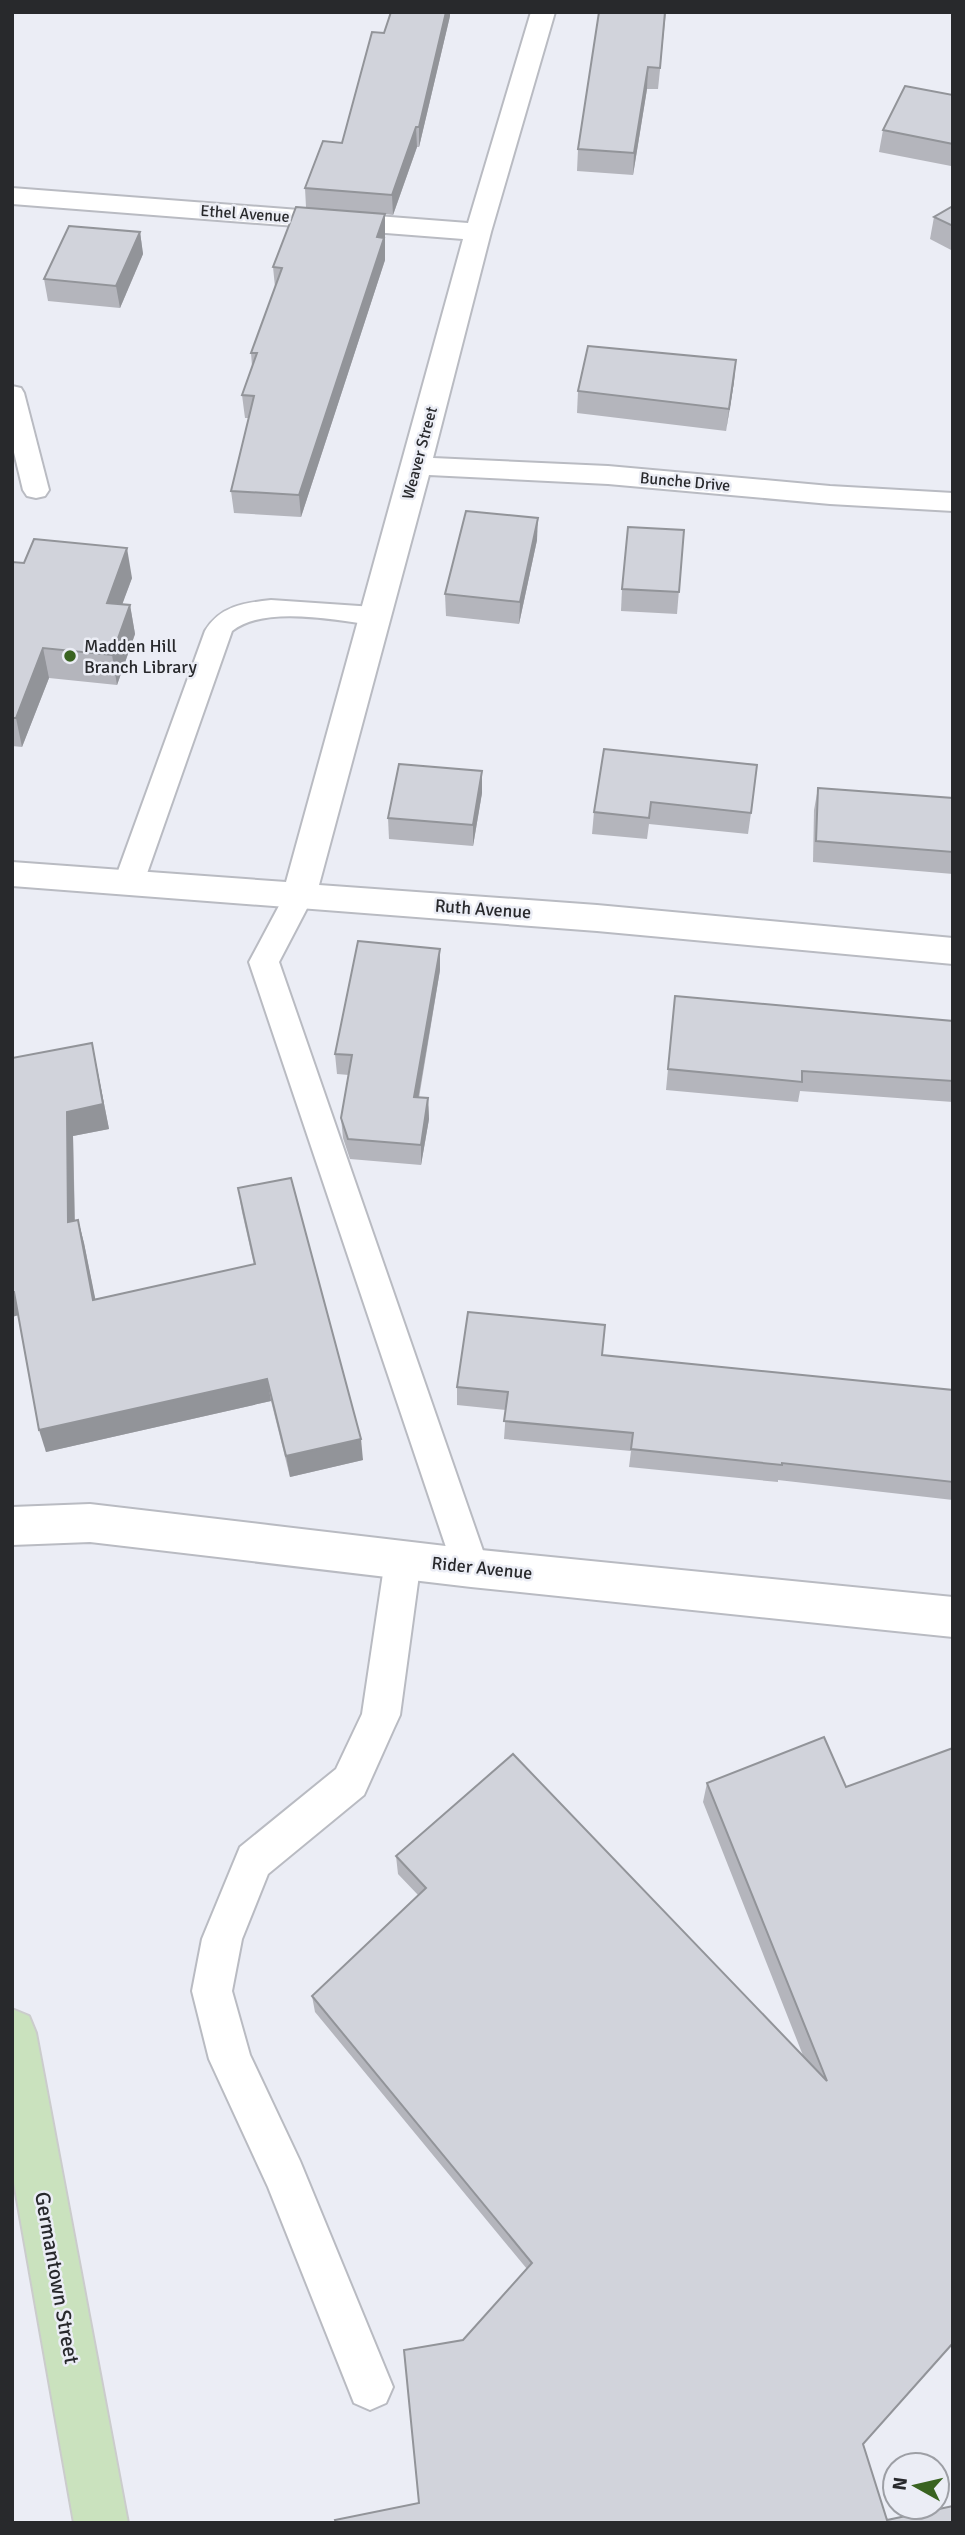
<svg xmlns="http://www.w3.org/2000/svg" width="965" height="2535" font-family="Signika,sans-serif">
	<style>
		.lines { fill: none; stroke-linecap: round; stroke-linejoin: round }
		.lane-casing { stroke: #b9bbc2; stroke-width: 4 }
		.street-casing { stroke: #b9bbc2; stroke-width: 4 }
		.primary-casing { stroke: #cbcccc; stroke-width: 4 }
		.lane { fill: #fff; fill-rule: evenodd }
		.street { fill: #fff; fill-rule: evenodd }
		.primary { fill: #cae2be; fill-rule: evenodd }
		.wall { fill: #b4b5bc }
		.shaded-wall { fill: #929499 }
		.building { fill: #d1d3db; stroke: #929499; stroke-width: 2 }
		.poi-dot { fill: #396320; stroke: #ebedf5; stroke-width: 2.5 }
		.labels { text-anchor: middle; dominant-baseline: central; stroke-width: 5; stroke-linejoin: round; paint-order: stroke }
		.far-street-label { font-size: 16px; fill: #28292c; stroke: #ebedf5 }
		.poi-label { font-size: 18px; fill: #28292c; stroke: #ebedf5; text-anchor: start }
		.street-label { font-size: 18px; fill: #28292c; stroke: #ebedf5 }
		.near-street-label { font-size: 21px; fill: #28292c; stroke: #ebedf5 }
	</style>
	<rect width="100%" height="100%" fill="#ebedf5"/>
	<g class="lines">
		<defs>
			<g id="lane">
				<path d="M12 386 21 388 24 393 49 490 45 496 36 498 27 496 23 490 12 444Z"/>
				<path d="M271 600 374 607 383 610 387 616 383 622 374 625C334 620 265 605 232 631L144 882 139 890 129 893 119 890 114 882 205 631C220 606 244 603 271 600Z"/>
				<path d="M299 884 309 887 314 895 279 962 489 1568 484 1580 471 1585 458 1580 453 1568 249 962 289 887Z"/>
				<path d="M403 1544 416 1548 421 1560 400 1715 394 1728 364 1795 268 1874 242 1939 232 1991 250 2055 300 2161 393 2387 386 2403 370 2410 354 2403 268 2187 209 2059 192 1991 202 1939 240 1847 336 1769 362 1714 385 1560 390 1548Z"/>
			</g>
			<g id="street">
				<path d="M531 12H555L491 232 433 458 608 466 830 486 953 493V511L830 504 608 484 429 475 319 885 597 905 953 938V964L597 931 12 886V862L286 882 463 239 12 204V188L468 223Z"/>
				<path d="M90 1504 471 1549 953 1597V1637L471 1587 90 1542 12 1545V1507Z"/>
			</g>
			<path id="primary" d="M12 2009 29 2016 36 2033 128 2523H74L12 2171Z"/>
		</defs>
		<!-- lane casing -->
		<use href="#lane" class="lane-casing"/>
		<!-- street casing -->
		<use href="#street" class="street-casing"/>
		<!-- primary casing -->
		<use href="#primary" class="primary-casing"/>
		<!-- lane -->
		<use href="#lane" class="lane"/>
		<!-- street -->
		<use href="#street" class="street"/>
		<!-- primary -->
		<use href="#primary" class="primary"/>
	</g>
	<!-- wall -->
	<g class="wall">
		<path d="M666 12 658 89H647L633 175 577 171 578 149Z"/>
		<path d="M450 16 419 147H417L393 215 385 214V260L301 517 234 513 231 491 249 418H245L242 395 252 366 251 353 275 287 273 267 306 207 305 188 342 143 384 33Z"/>
		<path d="M953 95V163L951 166 879 152 883 130Z"/>
		<path d="M953 206V251L930 239 934 217Z"/>
		<path d="M140 232 143 254 120 308 48 301 44 279Z"/>
		<path d="M734 382 726 431 577 413 578 391Z"/>
		<path d="M684 530 677 614 621 611 622 589Z"/>
		<path d="M537 540 519 624 446 616 445 594Z"/>
		<path d="M12 562 132 578 122 604 130 605 135 634 117 685 49 678 22 747 12 746Z"/>
		<path d="M604 749 751 813 748 834 649 824 647 839 592 834 594 812Z"/>
		<path d="M818 788 953 798V874L813 862 814 810Z"/>
		<path d="M482 793 473 846 389 839 388 818Z"/>
		<path d="M440 970 419 1098H428L429 1119 421 1165 350 1159 343 1138 341 1118 349 1075 337 1074 335 1054Z"/>
		<path d="M675 996 953 1021V1102L800 1091 798 1102 666 1090Z"/>
		<path d="M12 1058 97 1068 109 1129 73 1136 75 1221 78 1220 84 1243 95 1299 254 1265 242 1212 238 1188 363 1460 290 1477 271 1401 46 1452 18 1315 12 1317Z"/>
		<path d="M603 1355 953 1390V1500L778 1480V1482L629 1467 631 1451 504 1439 506 1410 457 1405V1387Z"/>
		<path d="M824 1737 863 2444 887 2520 953 2523 419 2503 463 2340 527 2269 315 2012 312 1996 418 1895 398 1874 396 1856 804 2058 703 1802 707 1783Z"/>
	</g>
	<!-- shaded-wall -->
	<g class="shaded-wall">
		<path d="M446 12H450V16L419 147V127Z"/>
		<path d="M648 67 647 89 633 175 634 153Z"/>
		<path d="M416 127 417 147 393 215 392 195Z"/>
		<path d="M385 214V260L301 517 299 495 377 237Z"/>
		<path d="M140 232 143 254 120 308 116 286Z"/>
		<path d="M736 360 734 382 726 431 729 409Z"/>
		<path d="M538 518 537 540 519 624 520 602Z"/>
		<path d="M127 548 132 578 112 632 107 603Z"/>
		<path d="M130 605 135 634 117 685 112 655Z"/>
		<path d="M43 648 49 678 22 747 16 718Z"/>
		<path d="M482 771V793L473 846V825Z"/>
		<path d="M440 949V970L415 1117 414 1097Z"/>
		<path d="M92 1043 109 1129 73 1136 75 1245 68 1222 67 1112Z"/>
		<path d="M428 1098 429 1119 421 1165V1145Z"/>
		<path d="M78 1220 84 1243 100 1322 93 1300Z"/>
		<path d="M12 1292H14L22 1314 12 1317Z"/>
		<path d="M267 1379 271 1401 46 1452 39 1430Z"/>
		<path d="M361 1439 363 1460 290 1477 286 1456Z"/>
	</g>
	<!-- building -->
	<g class="building">
		<path d="M391 12H446L419 127H416L392 195 305 188 323 141 342 143 372 32 384 33Z"/>
		<path d="M599 12H665L660 68 648 67 634 153 578 149Z"/>
		<path d="M905 86 953 95V144L883 130Z"/>
		<path d="M953 206V226L934 217Z"/>
		<path d="M296 207 385 214 377 237 384 238 299 495 231 491 254 396 242 395 257 353H251L282 268 273 267Z"/>
		<path d="M69 226 140 232 116 286 44 279Z"/>
		<path d="M588 346 736 360 729 409 578 391Z"/>
		<path d="M466 511 538 518 520 602 445 594Z"/>
		<path d="M628 527 684 530 679 592 622 589Z"/>
		<path d="M34 539 127 548 107 603 130 605 112 655 43 648 16 718H12V562L24 563Z"/>
		<path d="M604 749 757 765 751 813 651 802 649 818 594 812Z"/>
		<path d="M399 764 482 771 473 825 388 818Z"/>
		<path d="M818 788 953 798V852L816 841Z"/>
		<path d="M358 941 440 949 414 1097 428 1098 421 1145 348 1139 341 1118 352 1055 335 1054Z"/>
		<path d="M675 996 953 1021V1081L802 1071V1082L668 1069Z"/>
		<path d="M92 1043 103 1104 67 1112 68 1222 78 1220 93 1300 255 1264 238 1188 291 1178 361 1439 286 1456 267 1379 39 1430 14 1292H12V1058Z"/>
		<path d="M468 1312 605 1325 602 1355 953 1390V1482L782 1463V1465L631 1449 633 1433 504 1421 508 1392 457 1387Z"/>
		<path d="M824 1737 846 1787 953 1748V2343L863 2444 887 2520 953 2506V2523H336L335 2520 419 2503 404 2350 463 2340 532 2263 312 1996 426 1888 396 1856 513 1754 827 2081 707 1783Z"/>
	</g>
	<!-- markers -->
	<circle class="poi-dot" cx="70" cy="656" r="7"/>
	<g class="labels">
		<!-- far-street labels -->
		<g class="far-street-label">
			<text transform="translate(245 214) rotate(4)">Ethel Avenue</text>
			<text transform="translate(420 453) rotate(-75)">Weaver Street</text>
			<text transform="translate(685 482) rotate(5)">Bunche Drive</text>
		</g>
		<!-- poi labels -->
		<g class="poi-label">
			<text x="84" y="646">Madden Hill<tspan x="84" dy="21">Branch Library</tspan></text>
		</g>
		<!-- street labels -->
		<g class="street-label">
			<text transform="translate(483 909) rotate(4)">Ruth Avenue</text>
			<text transform="translate(482 1568) rotate(6)">Rider Avenue</text>
		</g>
		<!-- near-street labels -->
		<g class="near-street-label">
			<text transform="translate(57 2278) rotate(80)">Germantown Street</text>
		</g>
	</g>
	<!-- border -->
	<rect width="965" height="2535" fill="none" stroke="#28292c" stroke-width="28"/>
	<!-- north arrow -->
	<g transform="translate(916 2486) rotate(278)"><circle r="33" fill="#ebedf5" stroke="#9d9fa5" stroke-width="2"/>
	<path d="M0-5L12 26L0 18L-12 26Z" fill="#396320"/>
	<text y="-10" font-size="19" font-weight="bold" text-anchor="middle" fill="#28292c">N</text>
	</g>
</svg>
